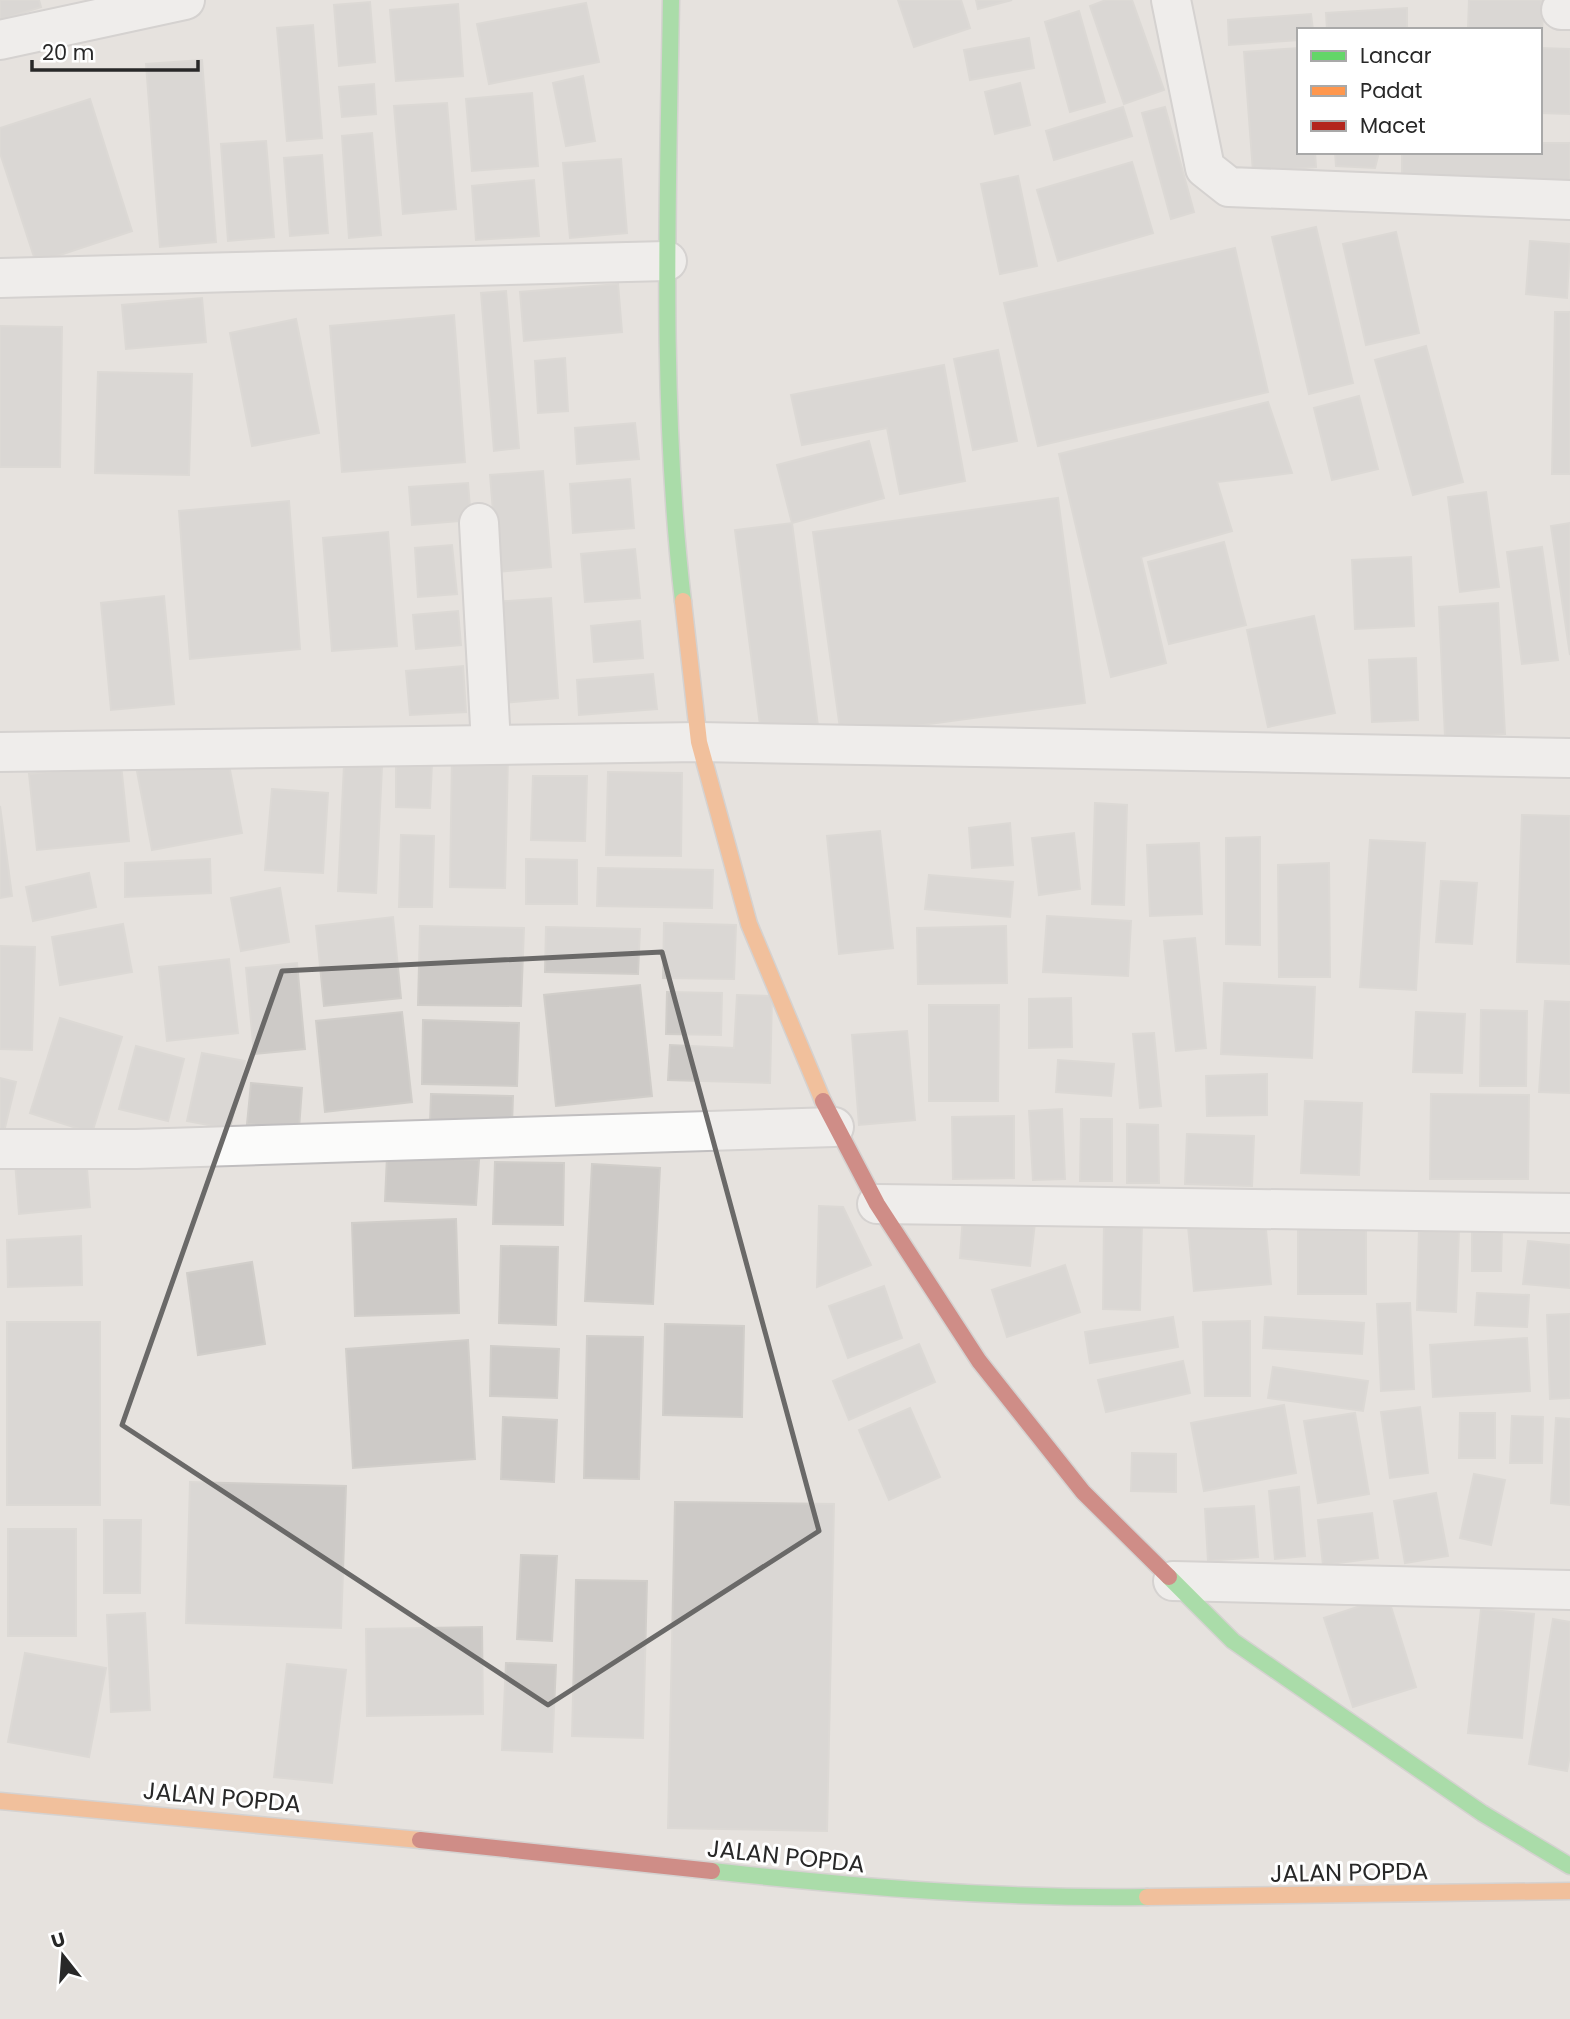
<svg xmlns="http://www.w3.org/2000/svg" width="1570" height="2019" font-family="Poppins,sans-serif">
	<style>
		.building { fill: #cdcac7; stroke: #d1ceca; stroke-width: 2 }
		.lines { fill: none; stroke-linecap: round; stroke-linejoin: round }
		.street-casing { stroke: #c0bebf; stroke-width: 42 }
		.fast-casing { stroke: #c0bebf; stroke-width: 19 }
		.slow-casing { stroke: #c0bebf; stroke-width: 19 }
		.jam-casing { stroke: #c0bebf; stroke-width: 19 }
		.street { stroke: #fbfbfa; stroke-width: 38 }
		.fast { stroke: #63d668; stroke-width: 16 }
		.slow { stroke: #ff974d; stroke-width: 16 }
		.jam { stroke: #b3261e; stroke-width: 16 }
		.marked { fill: none; stroke: #6a6968; stroke-width: 5; stroke-linejoin: round }
		.labels { text-anchor: middle; dominant-baseline: central; stroke-width: 6; stroke-linejoin: round; paint-order: stroke }
		.street-label { font-size: 24px; fill: #282828; stroke: #fff }
	</style>
	<rect width="100%" height="100%" fill="#e6e2de"/>
	<!-- building -->
	<g class="building">
		<path d="M0 0H39L41 7 0 20Z"/>
		<path d="M898 0H961L970 28 914 47Z"/>
		<path d="M976 0H1012L978 9Z"/>
		<path d="M1106 0H1132L1164 90 1124 104 1090 6Z"/>
		<path d="M1469 0H1544L1542 31 1468 28Z"/>
		<path d="M370 2 375 62 339 66 334 5Z"/>
		<path d="M586 3 599 62 489 84 477 24Z"/>
		<path d="M458 4 463 76 396 81 390 10Z"/>
		<path d="M1407 8V30H1327L1326 13Z"/>
		<path d="M1079 11 1105 102 1070 112 1045 22Z"/>
		<path d="M1311 14 1313 30H1299V40L1229 45 1228 20Z"/>
		<path d="M313 25 322 138 287 141 277 28Z"/>
		<path d="M1029 38 1034 68 970 80 964 50Z"/>
		<path d="M1299 48V152H1315L1316 167 1253 172 1244 52Z"/>
		<path d="M1540 48 1570 49V114L1540 113Z"/>
		<path d="M202 60 216 242 160 247 146 64Z"/>
		<path d="M583 76 595 141 566 146 553 83Z"/>
		<path d="M1020 83 1030 125 995 134 985 92Z"/>
		<path d="M374 84 376 114 342 117 339 87Z"/>
		<path d="M532 93 538 166 472 171 466 99Z"/>
		<path d="M90 99 132 231 36 263 0 153V128Z"/>
		<path d="M447 103 456 209 403 214 394 106Z"/>
		<path d="M1123 107 1132 136 1054 160 1046 131Z"/>
		<path d="M1165 107 1194 212 1171 219 1142 113Z"/>
		<path d="M372 133 381 235 349 238 342 136Z"/>
		<path d="M266 141 274 237 228 241 221 144Z"/>
		<path d="M1540 143H1570V188L1402 187V152H1540Z"/>
		<path d="M1335 152H1379L1375 168 1336 166Z"/>
		<path d="M322 155 328 233 290 236 284 158Z"/>
		<path d="M621 159 627 233 570 238 563 163Z"/>
		<path d="M1132 162 1153 233 1058 261 1037 190Z"/>
		<path d="M1018 176 1037 266 1000 274 981 184Z"/>
		<path d="M534 180 539 236 476 240 472 186Z"/>
		<path d="M1316 227 1353 383 1309 394 1272 237Z"/>
		<path d="M1396 232 1419 333 1366 345 1343 244Z"/>
		<path d="M1530 241 1570 244 1567 298 1526 294Z"/>
		<path d="M1235 248 1268 392 1038 446 1004 303Z"/>
		<path d="M618 284 622 332 524 341 520 292Z"/>
		<path d="M506 291 519 448 494 451 481 293Z"/>
		<path d="M202 298 206 342 126 349 122 305Z"/>
		<path d="M1555 312H1570V474H1552Z"/>
		<path d="M454 315 465 462 342 472 330 326Z"/>
		<path d="M296 319 319 433 252 446 230 333Z"/>
		<path d="M0 326 62 327 60 467H0Z"/>
		<path d="M1426 346 1463 482 1413 495 1375 360Z"/>
		<path d="M998 350 1017 441 973 450 954 359Z"/>
		<path d="M565 358 568 411 538 413 535 361Z"/>
		<path d="M944 365 965 481 900 494 887 428 802 445 791 395Z"/>
		<path d="M98 372 192 374 189 475 95 473Z"/>
		<path d="M1359 396 1378 469 1332 480 1314 408Z"/>
		<path d="M1268 402 1292 473 1217 482 1232 531 1141 557 1166 663 1111 677 1059 454Z"/>
		<path d="M635 423 639 459 577 464 575 428Z"/>
		<path d="M869 441 884 498 792 523 777 465Z"/>
		<path d="M543 471 551 567 498 572 490 475Z"/>
		<path d="M630 479 634 528 573 533 570 484Z"/>
		<path d="M468 483 471 520 412 525 409 487Z"/>
		<path d="M1486 492 1499 587 1460 592 1448 497Z"/>
		<path d="M1058 498 1085 703 841 736 813 532Z"/>
		<path d="M289 501 300 649 190 659 179 511Z"/>
		<path d="M792 523 818 726 761 733 735 530Z"/>
		<path d="M1570 523V655L1551 526Z"/>
		<path d="M388 532 397 646 332 651 323 538Z"/>
		<path d="M1224 542 1246 625 1169 644 1148 562Z"/>
		<path d="M452 545 457 594 418 597 415 548Z"/>
		<path d="M1542 547 1558 660 1522 664 1507 552Z"/>
		<path d="M635 549 640 598 585 602 581 554Z"/>
		<path d="M1411 557 1414 626 1355 629 1352 560Z"/>
		<path d="M164 596 174 704 111 710 101 603Z"/>
		<path d="M551 598 558 698 501 703 493 602Z"/>
		<path d="M1498 603 1505 734 1445 737 1439 607Z"/>
		<path d="M458 611 461 645 416 649 413 615Z"/>
		<path d="M1314 616 1335 713 1268 727 1247 630Z"/>
		<path d="M640 621 643 658 594 662 591 626Z"/>
		<path d="M1416 658 1418 720 1372 722 1369 660Z"/>
		<path d="M463 666 466 712 410 715 406 671Z"/>
		<path d="M653 674 657 709 579 715 577 680Z"/>
		<path d="M226 749 242 833 152 850 136 766Z"/>
		<path d="M452 755 508 756 505 888 450 887Z"/>
		<path d="M396 763H432L430 808 396 807Z"/>
		<path d="M121 764 129 841 37 850 29 774Z"/>
		<path d="M344 765 382 767 376 893 338 891Z"/>
		<path d="M608 772 682 773 681 856 606 855Z"/>
		<path d="M533 776H587L585 841 531 840Z"/>
		<path d="M272 789 328 793 323 873 265 870Z"/>
		<path d="M1095 803 1127 805 1124 905 1092 904Z"/>
		<path d="M0 806 12 896 0 898Z"/>
		<path d="M1522 815 1570 816V964L1517 962Z"/>
		<path d="M1010 823 1013 865 972 868 969 828Z"/>
		<path d="M880 831 893 948 839 954 827 836Z"/>
		<path d="M1074 833 1080 889 1039 895 1032 838Z"/>
		<path d="M401 835 434 836 432 907H399Z"/>
		<path d="M1260 837V945L1226 944V838Z"/>
		<path d="M1370 840 1425 843 1416 990 1360 987Z"/>
		<path d="M1199 843 1202 914 1150 916 1147 845Z"/>
		<path d="M210 859 211 893 125 897V863Z"/>
		<path d="M526 859 577 860V904H526Z"/>
		<path d="M1329 863 1330 977H1279L1278 865Z"/>
		<path d="M598 868 713 870 712 908 597 906Z"/>
		<path d="M89 873 96 907 33 921 26 887Z"/>
		<path d="M929 875 1013 882 1010 917 925 909Z"/>
		<path d="M1441 881 1477 883 1472 944 1436 942Z"/>
		<path d="M280 888 289 942 241 951 231 898Z"/>
		<path d="M1047 916 1131 921 1128 976 1043 972Z"/>
		<path d="M393 917 401 998 324 1006 316 926Z"/>
		<path d="M664 923 736 925 734 979 663 978Z"/>
		<path d="M123 924 132 972 60 985 52 937Z"/>
		<path d="M420 926 524 928 521 1006 418 1005Z"/>
		<path d="M1006 926 1007 983 918 984 917 928Z"/>
		<path d="M546 927 640 929 638 974 545 972Z"/>
		<path d="M1195 938 1206 1048 1176 1051 1164 941Z"/>
		<path d="M0 946 35 947 32 1050 0 1049Z"/>
		<path d="M229 959 238 1033 167 1041 159 967Z"/>
		<path d="M297 963 305 1049 254 1054 246 968Z"/>
		<path d="M1224 983 1315 987 1312 1058 1221 1054Z"/>
		<path d="M640 985 652 1096 556 1106 544 995Z"/>
		<path d="M667 992 722 993 721 1035 666 1034Z"/>
		<path d="M737 995 772 996 770 1083 668 1080 670 1045 734 1048Z"/>
		<path d="M1071 998 1072 1047 1029 1048V999Z"/>
		<path d="M1545 1001 1570 1002V1093L1539 1092Z"/>
		<path d="M929 1005H999L998 1101H929Z"/>
		<path d="M1481 1010 1527 1011 1526 1086H1480Z"/>
		<path d="M402 1012 412 1102 325 1112 316 1021Z"/>
		<path d="M1416 1012 1465 1014 1462 1073 1413 1072Z"/>
		<path d="M60 1018 122 1037 92 1133 30 1113Z"/>
		<path d="M423 1020 519 1023 517 1086 422 1084Z"/>
		<path d="M907 1031 915 1120 859 1125 852 1035Z"/>
		<path d="M1154 1033 1161 1106 1140 1108 1133 1034Z"/>
		<path d="M136 1046 184 1059 168 1121 119 1109Z"/>
		<path d="M202 1053 245 1061 230 1129 187 1121Z"/>
		<path d="M1058 1060 1114 1064 1111 1096 1056 1092Z"/>
		<path d="M1267 1074V1115L1207 1116 1206 1076Z"/>
		<path d="M0 1078 16 1082 3 1136 0 1135Z"/>
		<path d="M251 1083 302 1088 299 1129 247 1124Z"/>
		<path d="M431 1094 513 1096 512 1125 430 1124Z"/>
		<path d="M1431 1094 1529 1095 1528 1179H1430Z"/>
		<path d="M1305 1101 1362 1103 1359 1175 1301 1173Z"/>
		<path d="M1062 1109 1065 1179 1033 1180 1029 1111Z"/>
		<path d="M1014 1116V1178L953 1179 952 1117Z"/>
		<path d="M1081 1119H1112V1181H1080Z"/>
		<path d="M1127 1124 1158 1125 1159 1183H1127Z"/>
		<path d="M1187 1134 1254 1136 1252 1186 1185 1184Z"/>
		<path d="M86 1156 90 1207 19 1214 15 1161Z"/>
		<path d="M387 1156 479 1160 476 1205 385 1201Z"/>
		<path d="M495 1162 564 1163 563 1225 493 1224Z"/>
		<path d="M592 1164 660 1168 653 1304 585 1301Z"/>
		<path d="M819 1206 843 1207 871 1265 817 1287Z"/>
		<path d="M963 1215 1035 1223 1030 1266 960 1258Z"/>
		<path d="M456 1219 459 1313 355 1316 352 1223Z"/>
		<path d="M1265 1219 1271 1284 1194 1291 1188 1226Z"/>
		<path d="M1104 1222 1142 1223 1140 1310 1103 1309Z"/>
		<rect x="1298" y="1224" width="68" height="70"/>
		<path d="M1419 1228 1459 1229 1456 1312 1417 1310Z"/>
		<path d="M1472 1229 1502 1230 1501 1271H1472Z"/>
		<path d="M81 1236 82 1285 8 1287 7 1240Z"/>
		<path d="M1528 1241 1570 1245V1288L1523 1284Z"/>
		<path d="M501 1246 558 1247 556 1325 499 1323Z"/>
		<path d="M252 1262 265 1344 198 1355 187 1273Z"/>
		<path d="M1065 1265 1080 1312 1007 1337 992 1290Z"/>
		<path d="M884 1286 902 1338 848 1358 829 1306Z"/>
		<path d="M1477 1293 1529 1295 1527 1327 1475 1325Z"/>
		<path d="M1410 1303 1414 1389 1381 1391 1377 1304Z"/>
		<path d="M1570 1314V1398L1550 1399 1547 1315Z"/>
		<path d="M1173 1317 1178 1347 1090 1363 1085 1332Z"/>
		<path d="M1265 1317 1364 1323 1362 1354 1263 1348Z"/>
		<path d="M1250 1321V1396H1205L1203 1322Z"/>
		<rect x="7" y="1322" width="93" height="183"/>
		<path d="M665 1324 744 1326 742 1417 663 1415Z"/>
		<path d="M587 1336 643 1337 639 1479 584 1478Z"/>
		<path d="M1527 1338 1530 1391 1433 1397 1430 1345Z"/>
		<path d="M468 1340 475 1459 353 1468 346 1349Z"/>
		<path d="M919 1344 935 1382 849 1420 833 1381Z"/>
		<path d="M491 1346 559 1349 557 1398 490 1396Z"/>
		<path d="M1183 1361 1190 1393 1106 1412 1098 1380Z"/>
		<path d="M1273 1367 1368 1381 1363 1411 1268 1398Z"/>
		<path d="M1284 1405 1296 1473 1204 1491 1191 1423Z"/>
		<path d="M1420 1407 1428 1473 1390 1478 1381 1412Z"/>
		<path d="M910 1408 940 1477 889 1500 859 1430Z"/>
		<path d="M1355 1413 1369 1494 1318 1503 1304 1421Z"/>
		<path d="M1460 1413H1495V1458H1459Z"/>
		<path d="M1512 1416 1543 1417 1542 1463H1510Z"/>
		<path d="M503 1417 557 1420 554 1482 501 1479Z"/>
		<path d="M1556 1418 1570 1419V1505L1551 1503Z"/>
		<path d="M1132 1453 1176 1454V1492L1131 1491Z"/>
		<path d="M1474 1474 1505 1480 1491 1545 1460 1538Z"/>
		<path d="M190 1482 346 1486 341 1628 186 1623Z"/>
		<path d="M1299 1487 1305 1556 1275 1559 1269 1491Z"/>
		<path d="M1436 1493 1448 1556 1405 1563 1394 1501Z"/>
		<path d="M675 1502 834 1504 827 1831 668 1828Z"/>
		<path d="M1254 1506 1258 1557 1208 1561 1205 1509Z"/>
		<path d="M1372 1513 1378 1558 1323 1565 1318 1520Z"/>
		<path d="M104 1520H141L140 1593H104Z"/>
		<rect x="8" y="1529" width="68" height="107"/>
		<path d="M521 1555 557 1556 552 1641 517 1639Z"/>
		<path d="M576 1580 647 1581 643 1738 572 1736Z"/>
		<path d="M1388 1597 1416 1687 1353 1707 1324 1618Z"/>
		<path d="M1481 1609 1534 1614 1522 1738 1468 1733Z"/>
		<path d="M145 1613 150 1710 111 1712 107 1615Z"/>
		<path d="M1553 1619 1570 1622V1755L1567 1771 1529 1764Z"/>
		<path d="M482 1627 483 1714 367 1716 366 1629Z"/>
		<path d="M25 1653 106 1668 89 1757 8 1742Z"/>
		<path d="M506 1663 556 1665 552 1752 502 1750Z"/>
		<path d="M287 1664 346 1670 332 1783 274 1777Z"/>
	</g>
	<g class="lines">
		<defs>
			<g id="street">
				<path d="M1171 0 1205 168 1229 187 1570 200"/>
				<path d="M1561 10H1570"/>
				<path d="M0 40 185 0"/>
				<path d="M0 278 667 261"/>
				<path d="M479 523 491 744"/>
				<path d="M0 752 699 742 1570 758"/>
				<path d="M0 1149H136L834 1127"/>
				<path d="M877 1204 1570 1213"/>
				<path d="M1173 1581 1570 1590"/>
			</g>
			<g id="fast">
				<path d="M671 0C668 197 660 405 683 601"/>
				<path d="M1169 1577 1233 1641 1482 1813 1570 1866"/>
				<path d="M712 1871C857 1887 1001 1899 1147 1897"/>
			</g>
			<g id="slow">
				<path d="M683 601 699 742 749 924 823 1101"/>
				<path d="M0 1801 420 1840"/>
				<path d="M1147 1897 1570 1891"/>
			</g>
			<g id="jam">
				<path d="M823 1101 877 1204 979 1361 1083 1492 1169 1577"/>
				<path d="M420 1840 712 1871"/>
			</g>
		</defs>
		<!-- street casing -->
		<use href="#street" class="street-casing"/>
		<!-- fast casing -->
		<use href="#fast" class="fast-casing"/>
		<!-- slow casing -->
		<use href="#slow" class="slow-casing"/>
		<!-- jam casing -->
		<use href="#jam" class="jam-casing"/>
		<!-- street -->
		<use href="#street" class="street"/>
		<!-- fast -->
		<use href="#fast" class="fast"/>
		<!-- slow -->
		<use href="#slow" class="slow"/>
		<!-- jam -->
		<use href="#jam" class="jam"/>
	</g>
	<!-- marked area -->
	<path d="M0 0H1570V2019H0ZM662 952 819 1531 548 1705 122 1425 282 971Z" fill="#e6e2de" fill-opacity=".55" fill-rule="evenodd"/>
	<path class="marked" d="M662 952 819 1531 548 1705 122 1425 282 971Z"/>
	<g class="labels">
		<!-- street labels -->
		<g class="street-label">
			<text transform="translate(222 1797) rotate(5)">JALAN POPDA</text>
			<text transform="translate(786 1856) rotate(6)">JALAN POPDA</text>
			<text transform="translate(1349 1872) rotate(-1)">JALAN POPDA</text>
		</g>
	</g>
	<!-- legend -->
	<rect x="1297" y="28" width="245" height="126" fill="#ffffff" stroke="#a9a9a9" stroke-width="2"/>
	<rect x="1311" y="51" width="35" height="10" fill="#63d668" stroke="#a9a9a9" stroke-width="2"/>
	<text x="1360" y="63" font-size="21" fill="#282828">Lancar</text>
	<rect x="1311" y="86" width="35" height="10" fill="#ff974d" stroke="#a9a9a9" stroke-width="2"/>
	<text x="1360" y="98" font-size="21" fill="#282828">Padat</text>
	<rect x="1311" y="121" width="35" height="10" fill="#b3261e" stroke="#a9a9a9" stroke-width="2"/>
	<text x="1360" y="133" font-size="21" fill="#282828">Macet</text>
	<!-- north arrow -->
	<g transform="translate(63 1956) rotate(343)" stroke="#ffffff" stroke-width="5" paint-order="stroke">
	<path d="M0-5L12 26L0 18L-12 26Z" fill="#282828"/>
	<text y="-10" font-size="19" font-weight="bold" text-anchor="middle" fill="#282828">U</text>
	</g>
	<!-- scale -->
	<path d="M32 60v10h166v-10" fill="none" stroke="#282828" stroke-width="3.5"/>
	<text x="42" y="60" font-size="21" fill="#282828" stroke="#ffffff" stroke-width="5" paint-order="stroke">20 m</text>
</svg>
